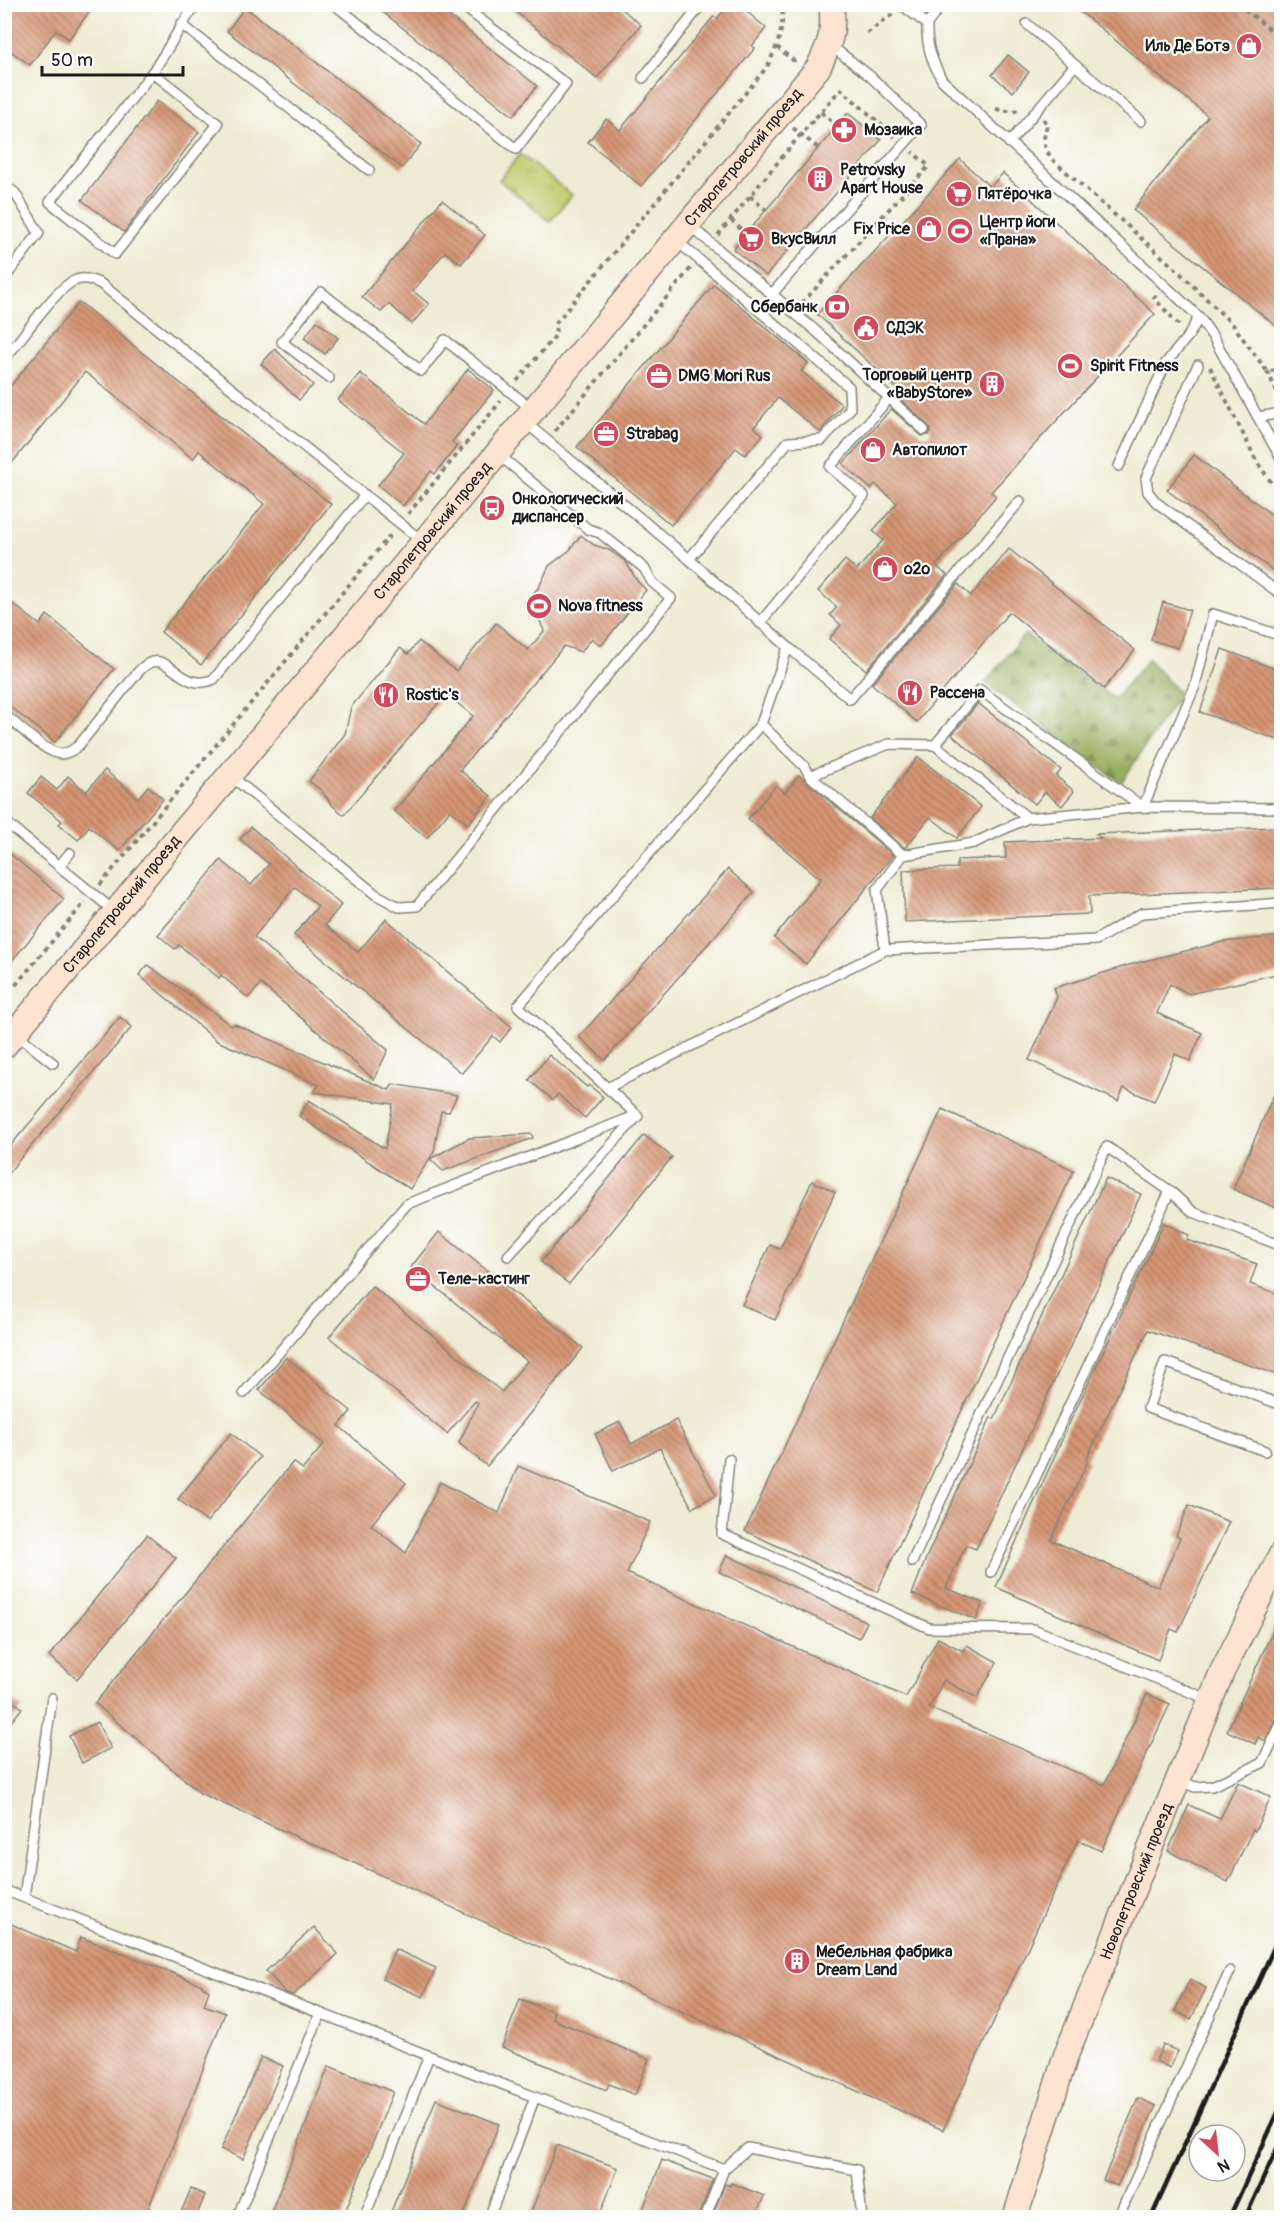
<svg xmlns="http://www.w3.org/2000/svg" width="1286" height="2222" font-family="Pangolin,sans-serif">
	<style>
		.forest { fill: url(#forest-firs); stroke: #5a663e; stroke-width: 1.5 }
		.park { fill: url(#park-tufts); stroke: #6e7444; stroke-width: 1.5 }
		.building { fill: url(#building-back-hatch) }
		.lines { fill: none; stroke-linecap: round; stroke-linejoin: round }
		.lane-casing { stroke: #858478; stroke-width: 12 }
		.secondary-casing { stroke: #858478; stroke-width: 27 }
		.path { stroke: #858478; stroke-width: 4; stroke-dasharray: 4.5 4.5; stroke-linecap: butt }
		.lane { stroke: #fff; stroke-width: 9 }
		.secondary { stroke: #fde4d1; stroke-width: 24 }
		.rail { stroke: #1c1c1c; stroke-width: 4.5 }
		.labels { text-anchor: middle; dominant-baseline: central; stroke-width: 4.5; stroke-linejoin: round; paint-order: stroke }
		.poi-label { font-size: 16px; font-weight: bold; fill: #1c1c1c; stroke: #fff; text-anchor: start }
		.street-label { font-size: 16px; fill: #1c1c1c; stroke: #fff }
	</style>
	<defs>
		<pattern id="forest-firs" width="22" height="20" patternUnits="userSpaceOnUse" patternTransform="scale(1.5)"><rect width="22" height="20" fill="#97af60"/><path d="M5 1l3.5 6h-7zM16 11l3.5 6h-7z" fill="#7a8e4e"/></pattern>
		<pattern id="park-tufts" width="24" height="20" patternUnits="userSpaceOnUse" patternTransform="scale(1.5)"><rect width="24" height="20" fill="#bfcb6d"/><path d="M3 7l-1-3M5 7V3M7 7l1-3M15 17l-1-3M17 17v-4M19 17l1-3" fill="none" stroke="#a4ae5e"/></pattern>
		<pattern id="building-back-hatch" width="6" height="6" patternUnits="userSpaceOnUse" patternTransform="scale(1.5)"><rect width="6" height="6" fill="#d49473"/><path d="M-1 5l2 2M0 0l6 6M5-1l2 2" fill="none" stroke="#ab785e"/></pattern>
	</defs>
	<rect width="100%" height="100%" fill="#fff"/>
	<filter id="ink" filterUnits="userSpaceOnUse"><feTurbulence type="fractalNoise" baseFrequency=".0167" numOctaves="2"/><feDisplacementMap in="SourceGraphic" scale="12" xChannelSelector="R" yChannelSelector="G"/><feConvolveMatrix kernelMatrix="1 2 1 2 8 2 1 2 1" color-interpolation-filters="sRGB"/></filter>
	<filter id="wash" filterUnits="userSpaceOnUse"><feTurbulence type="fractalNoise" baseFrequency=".008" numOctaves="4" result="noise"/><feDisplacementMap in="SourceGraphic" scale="24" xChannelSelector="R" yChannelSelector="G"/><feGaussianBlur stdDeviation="1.35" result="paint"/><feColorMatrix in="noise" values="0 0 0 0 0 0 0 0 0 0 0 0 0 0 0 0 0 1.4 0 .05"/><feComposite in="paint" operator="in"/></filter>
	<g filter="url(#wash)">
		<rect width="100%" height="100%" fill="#eeebd3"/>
		<!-- forest -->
		<path class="forest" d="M1025 634 1115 699 1148 659 1180 694 1121 783 985 683Z"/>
		<!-- park -->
		<path class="park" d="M520 154 572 195 550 222 499 180Z"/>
		<g id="blocks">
			<!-- building -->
			<g class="building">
				<path d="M4 4H95L69 39 56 30 30 65 4 46Z"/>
				<path d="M373 4H434L537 86 513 116Z"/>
				<path d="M506 4H616L641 25 597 78Z"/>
				<path d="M729 4H738L766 28 752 46 755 48 641 186 588 142 606 119 620 130 714 16 717 19Z"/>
				<path d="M1071 4H1281V330L1133 210 1208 116Z"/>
				<path d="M245 7 421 144 402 168 227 31Z"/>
				<path d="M1008 55 1029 72 1013 92 992 75Z"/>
				<path d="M157 101 199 132 124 232 82 200Z"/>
				<path d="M848 113 881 140 766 276 733 249Z"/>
				<path d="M960 159 990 187 1003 173 1155 314 991 492 996 496 936 566 947 575 866 670 829 639 841 625 830 615 837 607 818 591 845 560 857 570 883 540 873 531 897 503 875 484 871 489 843 464 891 409 922 436 929 435 931 429 899 398 903 394 817 314Z"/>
				<path d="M442 200 485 235 461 264 445 252 413 291 429 304 412 324 389 304 381 312 362 297Z"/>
				<path d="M714 284 808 363 801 371 842 405 820 432 778 398 754 427 763 435 745 455 736 448 671 525 577 447Z"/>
				<path d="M79 302 331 504 201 665 161 632 264 504 199 451 193 459 85 372 4 473V394Z"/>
				<path d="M317 321 338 338 325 354 304 338Z"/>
				<path d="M275 349 313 385 299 400 261 364Z"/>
				<path d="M468 369 494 390 452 442 457 446 435 474 431 471 403 506 378 485 404 453 338 400 360 373 424 424Z"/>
				<path d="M1194 455 1281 522V577L1167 490Z"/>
				<path d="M581 535 594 545 609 550 626 562 637 581 646 590 601 646 592 638 581 652 564 646 460 770 491 796 468 824 450 810 427 838 394 811 473 716 446 694 344 815 331 804 322 791 309 781 345 734 351 707 400 648 408 654 419 641 456 671 496 623 528 650 544 631 537 613 525 603 539 587 549 566 570 550Z"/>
				<path d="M1009 549 1135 650 1104 689 1009 612 917 722 872 684 958 584 971 596Z"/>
				<path d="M4 597 40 625 47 615 114 669 55 742 4 702Z"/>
				<path d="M1163 602 1190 610 1178 648 1151 640Z"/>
				<path d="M1222 649 1281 671V741L1200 712Z"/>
				<path d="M978 703 1061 770 1056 776 1074 791 1062 806 1045 792 1035 804 952 735Z"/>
				<path d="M918 757 981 807 957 838 930 817 905 848 870 818Z"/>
				<path d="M105 770 138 798 148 786 163 799 119 851 89 826 78 840 59 824 62 821 28 793 41 777 57 790 68 776 86 792Z"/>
				<path d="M799 775 893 855 806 964 774 938 821 879 748 819 776 785 785 793Z"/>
				<path d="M251 827 341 905 325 925 358 952 386 919 512 1027 500 1042 493 1036 462 1073 294 935 318 906 295 887 254 937 388 1050 374 1079 261 984 248 998 221 975 219 978 179 945 175 949 158 935 221 860 251 885 269 864 240 839Z"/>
				<path d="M1281 827V888L1089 896 1090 914 905 922 903 870 957 868V860L1006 858 1005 842 1101 838 1096 834Z"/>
				<path d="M4 849 64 899 4 970Z"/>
				<path d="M728 869 754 892 605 1060 579 1037Z"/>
				<path d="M1281 936V973L1189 994 1170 984 1157 1013 1202 1033 1190 1061 1175 1054 1154 1101 1124 1088 1118 1101 1029 1060 1057 997 1054 988 1136 963 1223 942Z"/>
				<path d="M148 965 232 1026 234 1024 389 1090 393 1084 457 1095 449 1112 441 1111 434 1152 410 1189 299 1116 309 1100 385 1149 393 1104 314 1092 319 1085 217 1041 139 975Z"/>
				<path d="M120 1017 132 1027 4 1178V1153Z"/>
				<path d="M549 1055 587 1087 589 1085 603 1097 585 1118 558 1094 553 1100 529 1080Z"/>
				<path d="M1281 1078V1210L1233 1189Z"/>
				<path d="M942 1109 1074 1170 877 1592 745 1531Z"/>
				<path d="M532 1134 533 1138 443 1171 430 1159 469 1138Z"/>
				<path d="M644 1135 672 1157 569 1284 541 1262Z"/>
				<path d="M1106 1178 1141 1194 976 1549 966 1545 946 1588 983 1603 976 1620 912 1594 927 1556 991 1417 994 1419Z"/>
				<path d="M812 1181 835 1192 775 1320 742 1305 770 1245 780 1249Z"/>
				<path d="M1164 1223 1189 1235 1187 1240 1257 1264 1250 1284 1281 1295V1376L1148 1330 1086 1460 1088 1461 1051 1540 1158 1587 1180 1538 1176 1536 1189 1505 1229 1522 1178 1632 1171 1629 1158 1660 996 1587 1069 1424Z"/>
				<path d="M439 1232 583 1348 487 1466 459 1443 478 1403 475 1401 447 1434 329 1337 372 1286 502 1392 527 1361 411 1267Z"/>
				<path d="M286 1357 351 1411 339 1426 406 1483 371 1525 406 1553 440 1482 499 1513 518 1466 650 1522 627 1573 906 1697 938 1638 963 1651 967 1645 997 1662 977 1698 944 1680 929 1708 1104 1785 1147 1694 1170 1704 1101 1851 1078 1840 943 2130 200 1793 95 1703 293 1462 303 1469 324 1444 259 1390Z"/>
				<path d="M676 1420 716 1495 692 1508 660 1448 613 1471 595 1434 620 1422 631 1444Z"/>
				<path d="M231 1433 260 1457 207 1522 178 1499Z"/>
				<path d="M147 1535 176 1558 77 1679 49 1656Z"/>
				<path d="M727 1555 867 1622 859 1638 719 1572Z"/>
				<path d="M1281 1613V1715L1276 1719 1265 1741 1258 1737 1255 1744 1227 1731Z"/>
				<path d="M4 1695 22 1708 4 1731Z"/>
				<path d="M97 1722 111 1748 82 1763 69 1736Z"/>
				<path d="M1238 1782 1271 1797 1255 1831 1253 1829 1228 1882 1168 1851 1189 1805 1220 1819Z"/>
				<path d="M4 1921 76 1952 81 1937 200 1984 209 1991 204 2005 225 2013 145 2217H4Z"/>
				<path d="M314 1927 338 1954 293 1995 286 1993 266 1971Z"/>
				<path d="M395 1949 436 1968 423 1997 382 1979Z"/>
				<path d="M1190 1979 1206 1988 1191 2019 1175 2011Z"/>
				<path d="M520 1999 554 2012 552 2019 649 2059 635 2095 609 2084 606 2090 502 2047Z"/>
				<path d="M1163 2045 1178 2051 1170 2068 1156 2061Z"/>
				<path d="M261 2057 283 2066 243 2159 221 2149Z"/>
				<path d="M329 2066 393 2092 343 2217H269Z"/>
				<path d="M1138 2098 1156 2106 1117 2186 1103 2180Z"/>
				<path d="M436 2099 499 2124 463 2217H389Z"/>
				<path d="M557 2145 618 2168 599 2217H529Z"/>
				<path d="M662 2160 713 2179 698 2217H640Z"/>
				<path d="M731 2183 764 2196 755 2217H712L725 2184 730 2186Z"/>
				<path d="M191 2189 205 2195 196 2217H179Z"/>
			</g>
		</g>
	</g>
	<g filter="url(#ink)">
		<use href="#blocks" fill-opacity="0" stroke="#858478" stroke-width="1.5"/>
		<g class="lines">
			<defs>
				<g id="lane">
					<path d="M334 4 516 149 566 84 460 4"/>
					<path d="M900 4 927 24C926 46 932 61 942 80L1199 317 1213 337 1282 460"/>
					<path d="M918 16 927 4"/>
					<path d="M181 24 369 170"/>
					<path d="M927 24 942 4"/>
					<path d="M1027 24 1075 65"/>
					<path d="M152 72 218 124 115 254 50 202C83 159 118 117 151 74 168 51 179 26 197 4"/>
					<path d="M643 78 702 4"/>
					<path d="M1009 143 1075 65 1141 121"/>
					<path d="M4 185 15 193 39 233 4 279"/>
					<path d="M689 225 816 331 924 430"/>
					<path d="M677 241 849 387 850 409 822 440 788 442 689 559"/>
					<path d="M771 295 921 125 870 76 830 45"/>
					<path d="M4 360C19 342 56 288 74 281 83 276 92 280 101 284L422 541"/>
					<path d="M1198 365 1146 478 1148 492 1157 503 1282 595"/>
					<path d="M329 378 282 342 321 292 421 371 445 340 532 409"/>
					<path d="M1258 417 1282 413"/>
					<path d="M1119 466 1166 363 1189 335 1199 317"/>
					<path d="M760 623 864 496 830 467 889 398"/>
					<path d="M788 647 850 699 1020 501"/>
					<path d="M4 714C17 724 46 754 61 754 69 753 73 750 79 745L138 672C168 639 177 696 214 679L365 495"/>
					<path d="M761 724 805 767 810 776 903 855"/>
					<path d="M935 745 980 690 1143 807 1195 686 1213 614 1282 636"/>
					<path d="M231 776 375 894 399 907 417 906 671 598 652 582 644 568 600 533 588 529 498 454"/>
					<path d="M810 776 889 744 935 745 1028 818"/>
					<path d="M1282 808 1143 807 1028 818 974 843 903 855 877 890 885 950 1096 940 1142 913 1282 903"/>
					<path d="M4 821 114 911"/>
					<path d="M60 865 70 853"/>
					<path d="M15 1033 53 1063"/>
					<path d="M607 1088 885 950"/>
					<path d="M508 1256 638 1116 518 1006 761 724 788 647 689 559 525 422"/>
					<path d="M244 1393 407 1204 635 1116"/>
					<path d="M1265 1451 1148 1408 1165 1362 1282 1405"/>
					<path d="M729 1459 722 1534 929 1628 1033 1629 1210 1700"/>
					<path d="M912 1562 1107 1147 1170 1191 1193 1212 1282 1246"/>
					<path d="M991 1572 1170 1191"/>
					<path d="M1178 1780 1195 1787 1212 1786 1262 1763 1282 1722"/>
					<path d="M4 1890 535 2097 724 2169"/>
					<path d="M24 1897 52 1698"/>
					<path d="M237 2218 320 2014"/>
					<path d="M364 2218 429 2056"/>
					<path d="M489 2218 535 2097"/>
					<path d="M705 2218 724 2169 748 2148 857 2170 862 2218"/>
					<path d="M1115 2218 1120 2213 1230 1971"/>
				</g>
				<g id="secondary">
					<path id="s1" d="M4 1046 818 68C830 44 835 32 831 4"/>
					<path id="s2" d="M1015 2218 1066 2055 1222 1672 1282 1553"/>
				</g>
			</defs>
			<!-- lane casing -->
			<use href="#lane" class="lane-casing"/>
			<!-- secondary casing -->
			<use href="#secondary" class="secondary-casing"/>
			<!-- path -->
			<g class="path">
				<path d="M1238 4 1282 39"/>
				<path d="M867 33 893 14"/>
				<path d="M777 47 794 61 793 62"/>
				<path d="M996 109 1013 112 1020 109"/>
				<path d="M821 112 837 126"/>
				<path d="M1043 119 1048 124C1041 138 1044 150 1054 161L1176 269 1233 325 1267 371 1282 370"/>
				<path d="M793 128 818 148"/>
				<path d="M750 196 766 210"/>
				<path d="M731 220 746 234"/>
				<path d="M718 235 801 134 841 89 895 137"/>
				<path d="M1156 295 1154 298 1179 325"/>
				<path d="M802 303 929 166 912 152"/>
				<path d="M1210 367 1257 462 1282 498"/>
				<path d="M1267 371 1281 400"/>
				<path d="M517 381 556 335 555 324 767 67C778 44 784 31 782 4"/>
				<path d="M555 431 691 268"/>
				<path d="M408 514 501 401"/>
				<path d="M100 885 392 533"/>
				<path d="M4 999 85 902"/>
			</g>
			<!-- lane -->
			<use href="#lane" class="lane"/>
			<!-- secondary -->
			<use href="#secondary" class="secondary"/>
			<!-- rail -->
			<g class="rail">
				<path d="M1151 2218 1282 1930"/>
				<path d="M1229 2218 1282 2104"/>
				<path d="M1245 2218 1282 2138"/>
			</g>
		</g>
	</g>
	<!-- icons -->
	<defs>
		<symbol id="shop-disc" viewBox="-11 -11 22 22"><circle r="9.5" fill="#d1495b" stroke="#fff"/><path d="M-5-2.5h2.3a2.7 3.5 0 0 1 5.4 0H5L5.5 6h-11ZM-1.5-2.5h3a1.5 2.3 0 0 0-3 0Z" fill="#fff"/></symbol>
		<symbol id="pharmacy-disc" viewBox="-11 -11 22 22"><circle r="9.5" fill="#d1495b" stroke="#fff"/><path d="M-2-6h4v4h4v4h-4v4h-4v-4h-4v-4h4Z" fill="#fff"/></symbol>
		<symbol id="building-disc" viewBox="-11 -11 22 22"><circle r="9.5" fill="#d1495b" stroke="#fff"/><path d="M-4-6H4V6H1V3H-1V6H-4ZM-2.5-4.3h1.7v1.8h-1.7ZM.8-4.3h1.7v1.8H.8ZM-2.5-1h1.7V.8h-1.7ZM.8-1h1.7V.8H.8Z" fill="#fff"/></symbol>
		<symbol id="supermarket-disc" viewBox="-11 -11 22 22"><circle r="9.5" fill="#d1495b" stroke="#fff"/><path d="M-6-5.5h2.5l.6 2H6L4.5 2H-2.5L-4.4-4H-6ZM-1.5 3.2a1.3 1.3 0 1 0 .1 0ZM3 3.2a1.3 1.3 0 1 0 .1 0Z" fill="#fff"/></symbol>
		<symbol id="stadium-disc" viewBox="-11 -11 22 22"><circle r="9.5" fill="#d1495b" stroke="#fff"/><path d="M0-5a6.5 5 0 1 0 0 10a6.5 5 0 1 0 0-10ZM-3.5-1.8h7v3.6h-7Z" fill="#fff"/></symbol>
		<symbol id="bank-disc" viewBox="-11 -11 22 22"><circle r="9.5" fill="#d1495b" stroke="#fff"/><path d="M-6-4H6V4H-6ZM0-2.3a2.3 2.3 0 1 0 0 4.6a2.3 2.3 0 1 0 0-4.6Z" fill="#fff"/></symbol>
		<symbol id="civic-disc" viewBox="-11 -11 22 22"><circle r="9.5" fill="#d1495b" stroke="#fff"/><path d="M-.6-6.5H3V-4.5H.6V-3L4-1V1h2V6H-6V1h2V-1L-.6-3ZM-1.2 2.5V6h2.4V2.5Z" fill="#fff"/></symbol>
		<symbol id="office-disc" viewBox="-11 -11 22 22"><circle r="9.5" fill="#d1495b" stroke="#fff"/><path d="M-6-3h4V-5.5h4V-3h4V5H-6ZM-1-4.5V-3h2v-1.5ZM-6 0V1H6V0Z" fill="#fff"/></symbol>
		<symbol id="bus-disc" viewBox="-11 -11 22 22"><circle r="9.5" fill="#d1495b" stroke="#fff"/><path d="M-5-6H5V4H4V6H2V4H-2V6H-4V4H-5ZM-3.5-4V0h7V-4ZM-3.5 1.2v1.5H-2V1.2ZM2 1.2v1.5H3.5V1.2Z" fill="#fff"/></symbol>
		<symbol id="restaurant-disc" viewBox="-11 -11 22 22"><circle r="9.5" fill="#d1495b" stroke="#fff"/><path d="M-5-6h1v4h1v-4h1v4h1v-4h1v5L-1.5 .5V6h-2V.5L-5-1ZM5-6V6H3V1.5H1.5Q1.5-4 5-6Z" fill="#fff"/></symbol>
	</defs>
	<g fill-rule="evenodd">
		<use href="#shop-disc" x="1234" y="31" width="30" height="30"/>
		<use href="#pharmacy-disc" x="829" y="115" width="30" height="30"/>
		<use href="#building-disc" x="805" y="164" width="30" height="30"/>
		<use href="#supermarket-disc" x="944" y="179" width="30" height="30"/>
		<use href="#shop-disc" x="914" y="214" width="30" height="30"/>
		<use href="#stadium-disc" x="945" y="216" width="30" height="30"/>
		<use href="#supermarket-disc" x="736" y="224" width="30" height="30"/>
		<use href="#bank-disc" x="822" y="292" width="30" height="30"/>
		<use href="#civic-disc" x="851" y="313" width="30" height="30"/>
		<use href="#stadium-disc" x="1055" y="351" width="30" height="30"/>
		<use href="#office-disc" x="644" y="361" width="30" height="30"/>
		<use href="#building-disc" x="977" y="369" width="30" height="30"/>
		<use href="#office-disc" x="591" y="419" width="30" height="30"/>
		<use href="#shop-disc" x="858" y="435" width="30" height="30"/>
		<use href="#bus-disc" x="477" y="493" width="30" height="30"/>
		<use href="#shop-disc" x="870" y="554" width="30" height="30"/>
		<use href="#stadium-disc" x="524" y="591" width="30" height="30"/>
		<use href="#restaurant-disc" x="895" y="678" width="30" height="30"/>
		<use href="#restaurant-disc" x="371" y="680" width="30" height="30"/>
		<use href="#office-disc" x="403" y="1264" width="30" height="30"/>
		<use href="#building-disc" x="782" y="1946" width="30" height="30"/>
	</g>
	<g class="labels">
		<!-- poi labels -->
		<g class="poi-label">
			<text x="1230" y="46" text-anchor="end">Иль Де Ботэ</text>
			<text x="864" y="130">Мозаика</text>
			<text x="840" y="170">Petrovsky<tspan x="840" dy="18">Apart House</tspan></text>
			<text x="978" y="194">Пятёрочка</text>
			<text x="980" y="222">Центр йоги<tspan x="980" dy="18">«Прана»</tspan></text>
			<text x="910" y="229" text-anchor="end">Fix Price</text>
			<text x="771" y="239">ВкусВилл</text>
			<text x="818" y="307" text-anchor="end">Сбербанк</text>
			<text x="886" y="328">СДЭК</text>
			<text x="1090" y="366">Spirit Fitness</text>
			<text x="972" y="375" text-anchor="end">Торговый центр<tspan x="972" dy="18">«BabyStore»</tspan></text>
			<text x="678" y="376">DMG Mori Rus</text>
			<text x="626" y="434">Strabag</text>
			<text x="892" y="450">Автопилот</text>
			<text x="512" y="499">Онкологический<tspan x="512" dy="18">диспансер</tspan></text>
			<text x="904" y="569">o2o</text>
			<text x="558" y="606">Nova fitness</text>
			<text x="930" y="693">Рассена</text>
			<text x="406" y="695">Rostic's</text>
			<text x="438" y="1279">Теле-кастинг</text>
			<text x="816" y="1952">Мебельная фабрика<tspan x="816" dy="18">Dream Land</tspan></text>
		</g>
		<!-- street labels -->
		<g class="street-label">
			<text stroke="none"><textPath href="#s1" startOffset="1156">Старопетровский проезд</textPath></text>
			<text stroke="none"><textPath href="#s1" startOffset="670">Старопетровский проезд</textPath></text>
			<text stroke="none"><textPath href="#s1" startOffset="184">Старопетровский проезд</textPath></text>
			<text stroke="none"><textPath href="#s2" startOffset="358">Новопетровский проезд</textPath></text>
		</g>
	</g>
	<!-- margin -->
	<rect width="1286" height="2222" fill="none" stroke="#fff" stroke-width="24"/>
	<!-- north arrow -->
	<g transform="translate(1217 2153) rotate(153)"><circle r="28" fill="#ffffff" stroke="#a4a4a4" stroke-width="1.5"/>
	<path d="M0-4.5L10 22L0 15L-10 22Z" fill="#d1495b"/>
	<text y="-9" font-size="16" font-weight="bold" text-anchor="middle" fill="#1c1c1c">N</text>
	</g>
	<!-- scale -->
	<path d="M42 66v9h141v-9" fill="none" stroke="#1c1c1c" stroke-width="3"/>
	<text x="51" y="66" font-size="18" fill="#1c1c1c" stroke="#ffffff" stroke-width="4.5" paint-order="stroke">50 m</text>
</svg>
